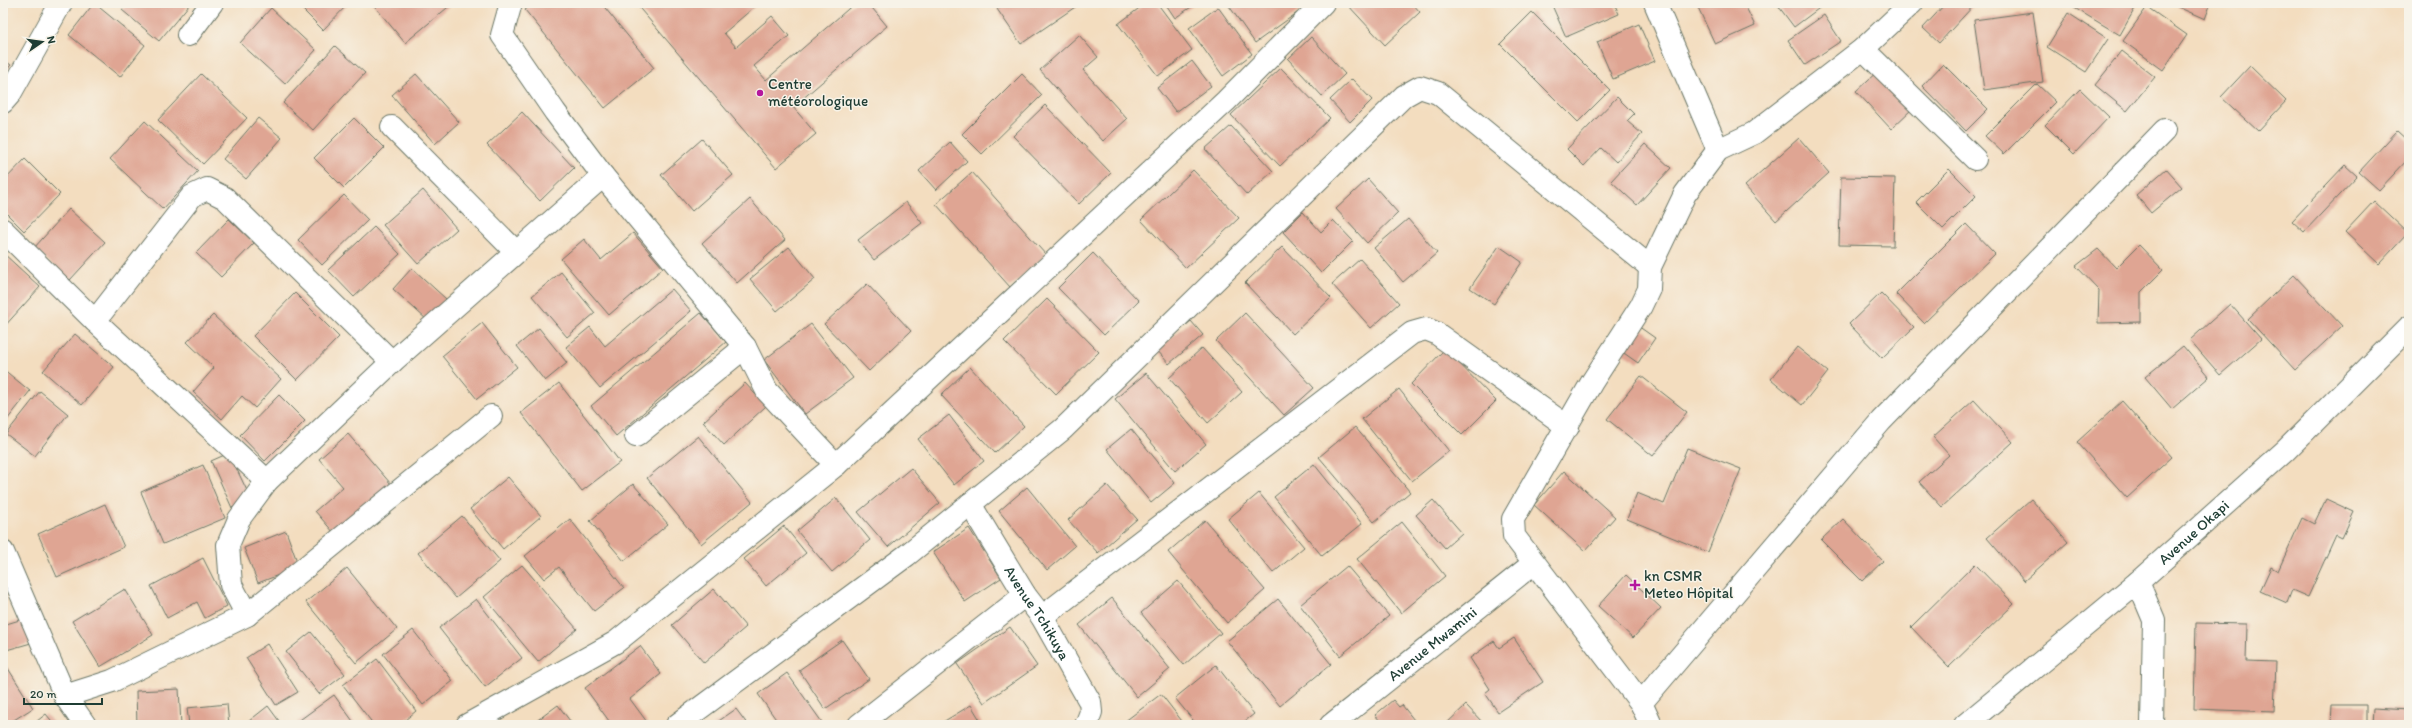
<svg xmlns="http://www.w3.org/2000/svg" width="2412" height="728" font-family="Itim,sans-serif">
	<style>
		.building { fill: #dfa593 }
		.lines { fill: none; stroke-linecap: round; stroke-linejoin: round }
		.street-casing { stroke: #697565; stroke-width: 24 }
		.secondary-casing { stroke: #697565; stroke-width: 24 }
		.street { stroke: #fff; stroke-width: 22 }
		.secondary { stroke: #fff; stroke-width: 22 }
		.poi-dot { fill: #b5179e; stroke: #f7f3e8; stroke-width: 1.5 }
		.labels { text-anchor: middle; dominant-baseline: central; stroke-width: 3; stroke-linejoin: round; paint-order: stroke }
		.poi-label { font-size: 15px; fill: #1f3d34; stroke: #f7f3e8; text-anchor: start }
		.street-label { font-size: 15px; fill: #1f3d34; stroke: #f7f3e8 }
	</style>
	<rect width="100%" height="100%" fill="#f7f3e8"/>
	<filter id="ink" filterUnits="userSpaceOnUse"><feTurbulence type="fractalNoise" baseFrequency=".025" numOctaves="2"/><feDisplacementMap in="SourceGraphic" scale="8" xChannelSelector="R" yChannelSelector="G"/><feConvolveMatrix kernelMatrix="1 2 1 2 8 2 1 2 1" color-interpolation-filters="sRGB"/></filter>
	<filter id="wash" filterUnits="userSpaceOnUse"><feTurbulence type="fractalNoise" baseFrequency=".012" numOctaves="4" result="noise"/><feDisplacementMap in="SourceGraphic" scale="16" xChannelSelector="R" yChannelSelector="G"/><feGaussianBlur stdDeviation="0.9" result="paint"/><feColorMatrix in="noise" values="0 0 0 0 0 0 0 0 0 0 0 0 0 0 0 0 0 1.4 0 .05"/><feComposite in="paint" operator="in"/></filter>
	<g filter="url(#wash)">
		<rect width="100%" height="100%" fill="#f3ddbf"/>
		<g id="blocks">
			<!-- building -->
			<g class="building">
				<path d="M94 3 145 45 120 77 69 35Z"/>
				<path d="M128 3H187L189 5 159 41 122 10Z"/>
				<path d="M296 3H349L323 30Z"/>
				<path d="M372 3H453L405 43Z"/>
				<path d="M534 3H601L654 68 605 108 525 10Z"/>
				<path d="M635 3H759L724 33 736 47 772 16 789 36 754 66 766 80 855 3H868L887 26 793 107 816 134 776 168Z"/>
				<path d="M1006 3H1081L1021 44 997 9Z"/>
				<path d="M1146 3H1157L1192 50 1158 76 1118 24Z"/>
				<path d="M1165 3H1197L1175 18Z"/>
				<path d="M1227 3H1296L1301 10 1255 43Z"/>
				<path d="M1346 3H1412L1420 12 1385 45Z"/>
				<path d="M1551 3H1614L1619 14 1566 37Z"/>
				<path d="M1696 3H1744L1755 26 1715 44Z"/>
				<path d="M1776 3H1826L1794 27Z"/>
				<path d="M1946 3 1975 4 1939 43 1923 28Z"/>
				<path d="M2066 3H2138L2120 35Z"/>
				<path d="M2169 3H2211L2205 19Z"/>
				<path d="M1218 7 1252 54 1223 76 1189 28Z"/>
				<path d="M2147 7 2187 35 2163 70 2123 41Z"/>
				<path d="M271 8 316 50 285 84 240 43Z"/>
				<path d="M1532 12 1610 90 1578 122 1500 44Z"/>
				<path d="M2033 12 2043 82 1984 90 1974 20Z"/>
				<path d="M2068 13 2108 39 2086 72 2047 47Z"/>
				<path d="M1824 15 1841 41 1805 65 1788 40Z"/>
				<path d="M1639 24 1655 61 1613 79 1597 42Z"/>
				<path d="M1079 35 1098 57 1083 70 1127 119 1103 141 1040 70Z"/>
				<path d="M1311 37 1345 74 1322 96 1288 59Z"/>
				<path d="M335 46 365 73 313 130 283 103Z"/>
				<path d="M2122 51 2155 77 2127 111 2095 85Z"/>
				<path d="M3 59 11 65 3 74Z"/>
				<path d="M1192 61 1211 86 1176 112 1157 88Z"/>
				<path d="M1943 64 1988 109 1966 131 1922 86Z"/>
				<path d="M2250 66 2286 101 2258 131 2221 97Z"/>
				<path d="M1281 68 1330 118 1280 166 1231 115Z"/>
				<path d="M1879 70 1913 108 1891 129 1856 91Z"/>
				<path d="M201 74 247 118 203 164 158 120Z"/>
				<path d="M416 74 459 122 435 144 392 95Z"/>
				<path d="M1022 74 1042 95 982 154 962 134Z"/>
				<path d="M1352 79 1372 100 1350 122 1330 100Z"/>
				<path d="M2037 84 2056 102 2004 154 1985 136Z"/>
				<path d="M2080 89 2109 117 2074 154 2045 125Z"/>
				<path d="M1617 97 1634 114 1627 121 1642 134 1616 162 1601 148 1584 166 1567 149Z"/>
				<path d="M1045 105 1111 173 1079 204 1013 136Z"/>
				<path d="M522 112 574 168 540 201 487 145Z"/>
				<path d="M258 118 282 138 246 179 223 159Z"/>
				<path d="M354 118 384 148 344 188 314 158Z"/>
				<path d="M145 121 198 171 163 209 110 159Z"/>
				<path d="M1231 126 1273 171 1247 195 1205 149Z"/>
				<path d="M2397 131 2409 142V158L2379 190 2359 172Z"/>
				<path d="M1799 138 1829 173 1776 221 1745 186Z"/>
				<path d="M702 139 733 175 692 211 661 175Z"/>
				<path d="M950 142 967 161 936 190 919 171Z"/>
				<path d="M1645 144 1671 168 1637 205 1611 181Z"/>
				<path d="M25 159 60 194 24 231 3 210V182Z"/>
				<path d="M2345 165 2357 176 2304 232 2292 221Z"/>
				<path d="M1949 169 1976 196 1943 229 1916 202Z"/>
				<path d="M2166 169 2182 187 2151 213 2136 195Z"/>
				<path d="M1193 170 1239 218 1186 268 1141 220Z"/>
				<path d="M972 172 1046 255 1010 287 936 204Z"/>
				<path d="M1841 177 1895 178 1893 246 1839 245Z"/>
				<path d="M1368 179 1398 213 1367 243 1336 209Z"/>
				<path d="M423 190 457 229 418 264 383 225Z"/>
				<path d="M344 195 368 220 322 265 298 240Z"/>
				<path d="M750 199 785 240 737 283 702 243Z"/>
				<path d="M2374 201 2408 233 2379 264 2345 232Z"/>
				<path d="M906 202 922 223 874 260 858 240Z"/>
				<path d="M69 209 105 242 70 280 34 248Z"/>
				<path d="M1303 212 1321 232 1333 220 1353 241 1321 273 1283 232Z"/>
				<path d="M229 219 254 243 221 277 196 253Z"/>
				<path d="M1408 219 1437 253 1403 282 1374 248Z"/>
				<path d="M1966 224 1995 254 1924 323 1896 294Z"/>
				<path d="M374 227 400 254 354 297 328 270Z"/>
				<path d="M633 233 663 268 609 315 561 259 584 239 601 260Z"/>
				<path d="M2139 245 2163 270 2141 292V322L2098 323 2099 290 2076 266 2098 249 2116 268Z"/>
				<path d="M1499 246 1522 262 1494 304 1470 288Z"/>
				<path d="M789 247 815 279 777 311 750 279Z"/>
				<path d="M1282 247 1331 298 1293 334 1245 283Z"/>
				<path d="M3 253 40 287 3 328Z"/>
				<path d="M1093 253 1139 301 1104 335 1058 288Z"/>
				<path d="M1360 259 1399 303 1371 328 1332 284Z"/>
				<path d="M412 268 446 299 427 320 393 289Z"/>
				<path d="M561 272 595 313 567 337 532 296Z"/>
				<path d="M2294 275 2342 326 2295 370 2248 319Z"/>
				<path d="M867 284 911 331 869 371 824 324Z"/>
				<path d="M672 289 691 311 600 388 566 347 590 327 605 346Z"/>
				<path d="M295 293 339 337 297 380 253 336Z"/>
				<path d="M1881 293 1914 327 1882 358 1849 324Z"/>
				<path d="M1047 299 1099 352 1056 394 1004 341Z"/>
				<path d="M2230 304 2261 339 2220 375 2190 340Z"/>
				<path d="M701 313 726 342 616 436 591 406Z"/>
				<path d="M1245 313 1314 388 1284 415 1216 341Z"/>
				<path d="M213 315 281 379 255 408 242 396 222 419 193 392 214 368 187 342Z"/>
				<path d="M1191 321 1203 335 1169 364 1157 350Z"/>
				<path d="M482 323 517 367 477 399 442 356Z"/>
				<path d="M811 324 853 378 805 414 764 360Z"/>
				<path d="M1638 326 1655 338 1638 363 1621 351Z"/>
				<path d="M539 328 567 363 545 381 517 346Z"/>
				<path d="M75 334 114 367 82 405 43 371Z"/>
				<path d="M2183 346 2209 377 2172 409 2145 377Z"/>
				<path d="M1797 347 1828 372 1802 405 1771 379Z"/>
				<path d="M1202 348 1242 392 1208 423 1169 378Z"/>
				<path d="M1445 349 1496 401 1462 435 1411 384Z"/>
				<path d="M970 367 1024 426 995 453 941 395Z"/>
				<path d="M3 369 30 391 3 425Z"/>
				<path d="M1146 373 1206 444 1175 471 1115 399Z"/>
				<path d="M1641 376 1687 412 1653 456 1607 419Z"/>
				<path d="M559 383 620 462 582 491 521 413Z"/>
				<path d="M745 383 766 406 724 445 703 422Z"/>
				<path d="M1399 389 1449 451 1412 481 1362 419Z"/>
				<path d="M40 391 68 414 35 456 6 434Z"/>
				<path d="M279 395 305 421 265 461 240 435Z"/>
				<path d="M1974 400 2013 442 1942 507 1919 482 1949 455 1933 437Z"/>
				<path d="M2122 401 2172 457 2127 498 2077 442Z"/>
				<path d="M949 415 984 461 954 485 918 439Z"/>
				<path d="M1355 427 1410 492 1374 522 1319 457Z"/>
				<path d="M1131 429 1175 483 1151 503 1107 449Z"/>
				<path d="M348 434 391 484 334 533 315 511 343 487 319 459Z"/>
				<path d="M698 436 752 502 701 544 647 478Z"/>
				<path d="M1687 448 1741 469 1708 552 1627 519 1637 493 1664 504Z"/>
				<path d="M229 453 251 499 232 508 211 461Z"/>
				<path d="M1314 464 1362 524 1322 556 1274 497Z"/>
				<path d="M203 465 225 518 163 544 141 492Z"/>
				<path d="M911 468 940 503 888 547 858 512Z"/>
				<path d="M1564 471 1615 517 1585 551 1534 505Z"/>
				<path d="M508 477 541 516 503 549 470 509Z"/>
				<path d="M633 484 668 524 624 561 590 521Z"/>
				<path d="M1107 485 1137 519 1098 553 1068 520Z"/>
				<path d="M1027 487 1075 546 1047 570 999 511Z"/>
				<path d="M1259 493 1304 547 1273 573 1228 519Z"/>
				<path d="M836 498 870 540 832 572 797 531Z"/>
				<path d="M2031 499 2068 542 2024 581 1987 538Z"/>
				<path d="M2326 499 2354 512 2342 538 2336 535 2308 597 2292 590 2287 603 2260 591 2271 567 2278 571 2302 518 2314 524Z"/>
				<path d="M1433 500 1462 533 1445 548 1416 515Z"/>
				<path d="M105 504 124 547 57 577 38 534Z"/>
				<path d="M462 516 500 561 456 598 418 553Z"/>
				<path d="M570 519 624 588 594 611 559 567 544 579 525 556Z"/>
				<path d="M1843 519 1883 561 1862 581 1821 540Z"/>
				<path d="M1205 520 1265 590 1227 623 1168 552Z"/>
				<path d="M1402 522 1445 576 1401 613 1357 559Z"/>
				<path d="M784 526 806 553 766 586 744 559Z"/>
				<path d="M969 528 1001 578 965 602 933 552Z"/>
				<path d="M286 531 299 567 258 583 244 548Z"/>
				<path d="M203 558 227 606 205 618 197 602 167 618 151 586Z"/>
				<path d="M1975 564 2014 604 1949 667 1911 627Z"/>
				<path d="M522 565 577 629 538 662 484 597Z"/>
				<path d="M1347 566 1389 616 1340 656 1300 605Z"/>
				<path d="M347 568 397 629 356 663 306 602Z"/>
				<path d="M1626 575 1661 608 1633 638 1598 606Z"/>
				<path d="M1178 581 1221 633 1184 665 1141 613Z"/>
				<path d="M125 589 153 635 100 667 72 621Z"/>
				<path d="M714 589 746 627 704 663 672 625Z"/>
				<path d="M1112 598 1170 669 1137 697 1079 625Z"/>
				<path d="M476 599 522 658 485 687 439 628Z"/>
				<path d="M1278 599 1331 664 1280 706 1227 641Z"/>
				<path d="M23 619 31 643 3 651V625Z"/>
				<path d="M2196 623 2247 624 2246 661 2276 662 2274 712 2194 709Z"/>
				<path d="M1010 627 1037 666 984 703 957 664Z"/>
				<path d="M413 630 453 681 423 705 383 654Z"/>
				<path d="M311 632 345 674 319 694 286 652Z"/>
				<path d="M1514 638 1543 682 1498 712 1485 693 1490 689 1470 658 1494 641 1499 648Z"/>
				<path d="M842 640 869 679 825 709 799 670Z"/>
				<path d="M267 644 298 692 276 705 246 658Z"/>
				<path d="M640 646 661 674 630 699 647 722 642 725H612L585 688Z"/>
				<path d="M377 659 416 711 399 725H374L343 685Z"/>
				<path d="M4 662 33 708 6 725H3Z"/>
				<path d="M1216 665 1254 714 1240 725H1197L1175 698Z"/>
				<path d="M787 673 824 725H780L758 694Z"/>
				<path d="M179 689 181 725H137L136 691Z"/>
				<path d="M1161 694 1185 725H1120Z"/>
				<path d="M334 695 355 724 299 725 297 722Z"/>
				<path d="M1393 700 1399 707 1402 705 1418 725H1377L1381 722 1375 715Z"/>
				<path d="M227 704 229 725H189L187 708Z"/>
				<path d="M558 705 573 725H531Z"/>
				<path d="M971 705 983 725H938Z"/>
				<path d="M1466 705 1483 723 1481 725H1445Z"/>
				<path d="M2332 705H2366V725H2331Z"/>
				<path d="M268 706 282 725H244Z"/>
				<path d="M2373 708 2409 710V725H2372Z"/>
				<path d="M736 709 748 725H713Z"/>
				<path d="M46 714 55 725H32Z"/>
			</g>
		</g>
	</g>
	<g filter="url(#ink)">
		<use href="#blocks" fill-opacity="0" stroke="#697565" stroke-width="1"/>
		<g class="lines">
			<defs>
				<g id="street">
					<path d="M511 3 502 35 555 112 603 176 745 347 767 391 836 465"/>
					<path d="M1655 3 1718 150"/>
					<path d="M188 35 212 3"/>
					<path d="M1863 49 1975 159"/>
					<path d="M3 102 10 94 61 3"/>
					<path d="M392 127 516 252"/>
					<path d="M3 230 95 321"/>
					<path d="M636 436 745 347"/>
					<path d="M267 481 95 321 192 196 207 189 225 198 392 362"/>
					<path id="s1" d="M970 504 1025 595 1042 617 1090 702 1091 712 1086 725"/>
					<path d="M3 552 65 696 85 725"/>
					<path d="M2138 582 2154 620 2152 725"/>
					<path d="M247 615 491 416"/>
					<path d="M1042 617 1412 333 1426 329 1436 333 1568 427"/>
					<path d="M65 696 112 681 247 615 231 585 228 545 239 519 267 481 392 362 603 176"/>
					<path d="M1641 703 1881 421 2165 130"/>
					<path d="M467 725 616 642 836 465 1226 101 1323 3"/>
					<path d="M677 725 907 555 1063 429 1404 96 1420 87 1438 93 1650 267"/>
					<path d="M859 725 1025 595"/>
					<path id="s2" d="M1331 725 1534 563"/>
					<path d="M1651 725 1641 703 1514 536 1513 519 1592 382 1641 306 1649 289 1650 267 1685 194 1718 150 1754 133 1863 49 1912 3"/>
				</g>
				<g id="secondary">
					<path id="s3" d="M1965 725 2138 582 2285 451 2409 327"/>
				</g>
			</defs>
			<!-- street casing -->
			<use href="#street" class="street-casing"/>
			<!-- secondary casing -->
			<use href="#secondary" class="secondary-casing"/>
			<!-- street -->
			<use href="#street" class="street"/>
			<!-- secondary -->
			<use href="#secondary" class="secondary"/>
		</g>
	</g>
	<!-- markers -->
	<g class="poi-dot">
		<circle cx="760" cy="93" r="4"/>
		<path d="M1633 579h4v4h4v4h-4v4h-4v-4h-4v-4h4z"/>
	</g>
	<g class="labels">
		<!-- poi labels -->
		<g class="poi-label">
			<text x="768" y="84">Centre<tspan x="768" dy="17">météorologique</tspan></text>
			<text x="1644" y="576">kn CSMR<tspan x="1644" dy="17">Meteo Hôpital</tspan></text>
		</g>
		<!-- street labels -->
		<g class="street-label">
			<text stroke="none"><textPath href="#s3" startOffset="299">Avenue Okapi</textPath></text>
			<text stroke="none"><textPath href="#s1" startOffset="128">Avenue Tchikuya</textPath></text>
			<text stroke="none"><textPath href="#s2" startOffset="130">Avenue Mwamini</textPath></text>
		</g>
	</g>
	<!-- margin -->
	<rect width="2412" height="728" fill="none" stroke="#f7f3e8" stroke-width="16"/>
	<!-- north arrow -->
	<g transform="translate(42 42) rotate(77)" stroke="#f7f3e8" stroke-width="3" paint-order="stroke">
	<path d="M0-3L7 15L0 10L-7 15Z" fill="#1f3d34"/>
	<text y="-6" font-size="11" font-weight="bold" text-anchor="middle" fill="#1f3d34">N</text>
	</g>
	<!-- scale -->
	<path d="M24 698v6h78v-6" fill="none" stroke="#1f3d34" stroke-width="2"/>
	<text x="30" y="698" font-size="12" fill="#1f3d34" stroke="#f7f3e8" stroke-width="3" paint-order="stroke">20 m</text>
</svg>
